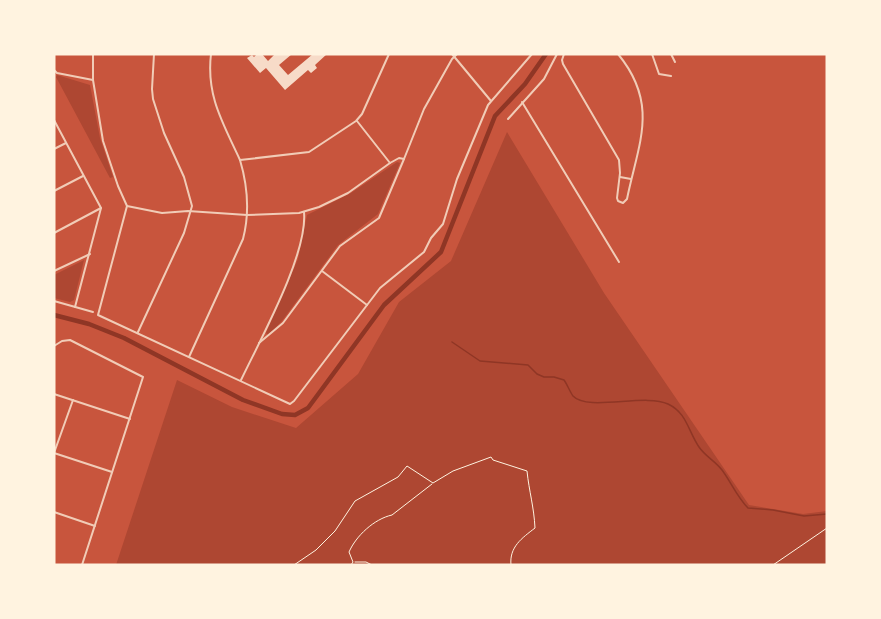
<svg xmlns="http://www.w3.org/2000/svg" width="881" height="619" font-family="Cabin,sans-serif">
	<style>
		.green { fill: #ae4732 }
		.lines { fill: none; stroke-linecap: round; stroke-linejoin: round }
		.stream { stroke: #8f3625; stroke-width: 1.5 }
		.canal { stroke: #8f3625; stroke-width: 4.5 }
		.building { fill: #f7dbc8 }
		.path { stroke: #fff3e0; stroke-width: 1 }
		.minor { stroke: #f1ccb7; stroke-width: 2 }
	</style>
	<rect width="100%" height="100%" fill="#c8553d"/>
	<!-- green -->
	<g class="green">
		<path d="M57 75 90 85 100 138 113 177 110 178 56 77Z"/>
		<path d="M507 132 604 293 749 505 803 514 827 511V565H116L177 380 232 407 296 428 358 374 399 302 451 261Z"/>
		<path d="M397 162 400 163 378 214 338 245 282 321 268 335 266 333 298 259 307 215 351 193Z"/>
		<path d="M84 260 74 300 70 302 54 298V275Z"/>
	</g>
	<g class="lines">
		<!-- stream -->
		<path class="stream" d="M452 342 480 361 528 365 537 374 544 377H554L564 380C567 384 570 392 573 396 588 412 645 393 668 404 687 413 688 431 699 447 705 456 715 461 722 470 731 482 737 497 748 508L773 510 804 516 827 514"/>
		<!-- canal -->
		<path class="canal" d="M54 315 89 324 124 338 243 400 282 414 295 415 308 408 384 305 441 252 495 116 525 84 546 54"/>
	</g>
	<!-- building -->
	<path class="building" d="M257 54H262L268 61 275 54H292L279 65 288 75 313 54H327L315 65 317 68 311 73 308 70 285 90 266 68 260 73 247 58 252 55 254 57Z"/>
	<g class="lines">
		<!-- path -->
		<g class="path">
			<path d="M355 562H366L372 565"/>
			<path d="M294 565 316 550 335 531 355 501 398 477 407 466 433 483 453 471 491 457 493 460 527 471C529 491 534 507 535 528 522 538 509 547 511 565"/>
			<path d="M351 565 353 562 349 552C356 536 374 519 392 515L432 484"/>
			<path d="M773 565 827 528"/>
		</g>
		<!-- minor -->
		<g class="minor">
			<path d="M211 54C206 96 223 123 240 160L309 152 356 121 362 114 389 54"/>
			<path d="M452 54 491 101"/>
			<path d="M564 54 562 60 563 64 619 160 620 173 617 198 618 201 623 203 627 199C638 144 660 105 618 54"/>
			<path d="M652 54 659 74 671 76"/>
			<path d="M671 54 675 62"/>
			<path d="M54 70 57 73 93 80 103 141 118 186 127 206 98 315 290 404 294 401 380 288 424 252 431 238 443 224 457 179 488 105 532 54"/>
			<path d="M93 80V54"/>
			<path d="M522 102 619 262"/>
			<path d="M508 119 544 79 557 54"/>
			<path d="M54 120 101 208 75 307"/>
			<path d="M357 121 390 163 399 158 404 159 424 109 452 59 457 54"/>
			<path d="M54 149 66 143"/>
			<path d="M620 177 631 179"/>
			<path d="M54 191 83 176"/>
			<path d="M127 206 162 213 188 211 247 215 299 213 319 207 348 193 390 163"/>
			<path d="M54 233 101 208"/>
			<path d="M54 271 90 254"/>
			<path d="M322 271 367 305"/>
			<path d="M54 301 93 312"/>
			<path d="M138 332 184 233 192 206 184 177 164 133 153 99 152 89 154 54"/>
			<path d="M259 343 283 323 340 246 379 218 404 159"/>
			<path d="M54 346 62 341 70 340 143 377 82 565"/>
			<path d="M189 357 243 239C250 212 248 187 240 160"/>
			<path d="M241 380C260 340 308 254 304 212"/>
			<path d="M54 394 130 419"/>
			<path d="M54 453 112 472"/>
			<path d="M54 453 73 400"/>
			<path d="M54 512 95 526"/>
		</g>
	</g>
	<!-- border -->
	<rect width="881" height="619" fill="none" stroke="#fff3e0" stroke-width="111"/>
</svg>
